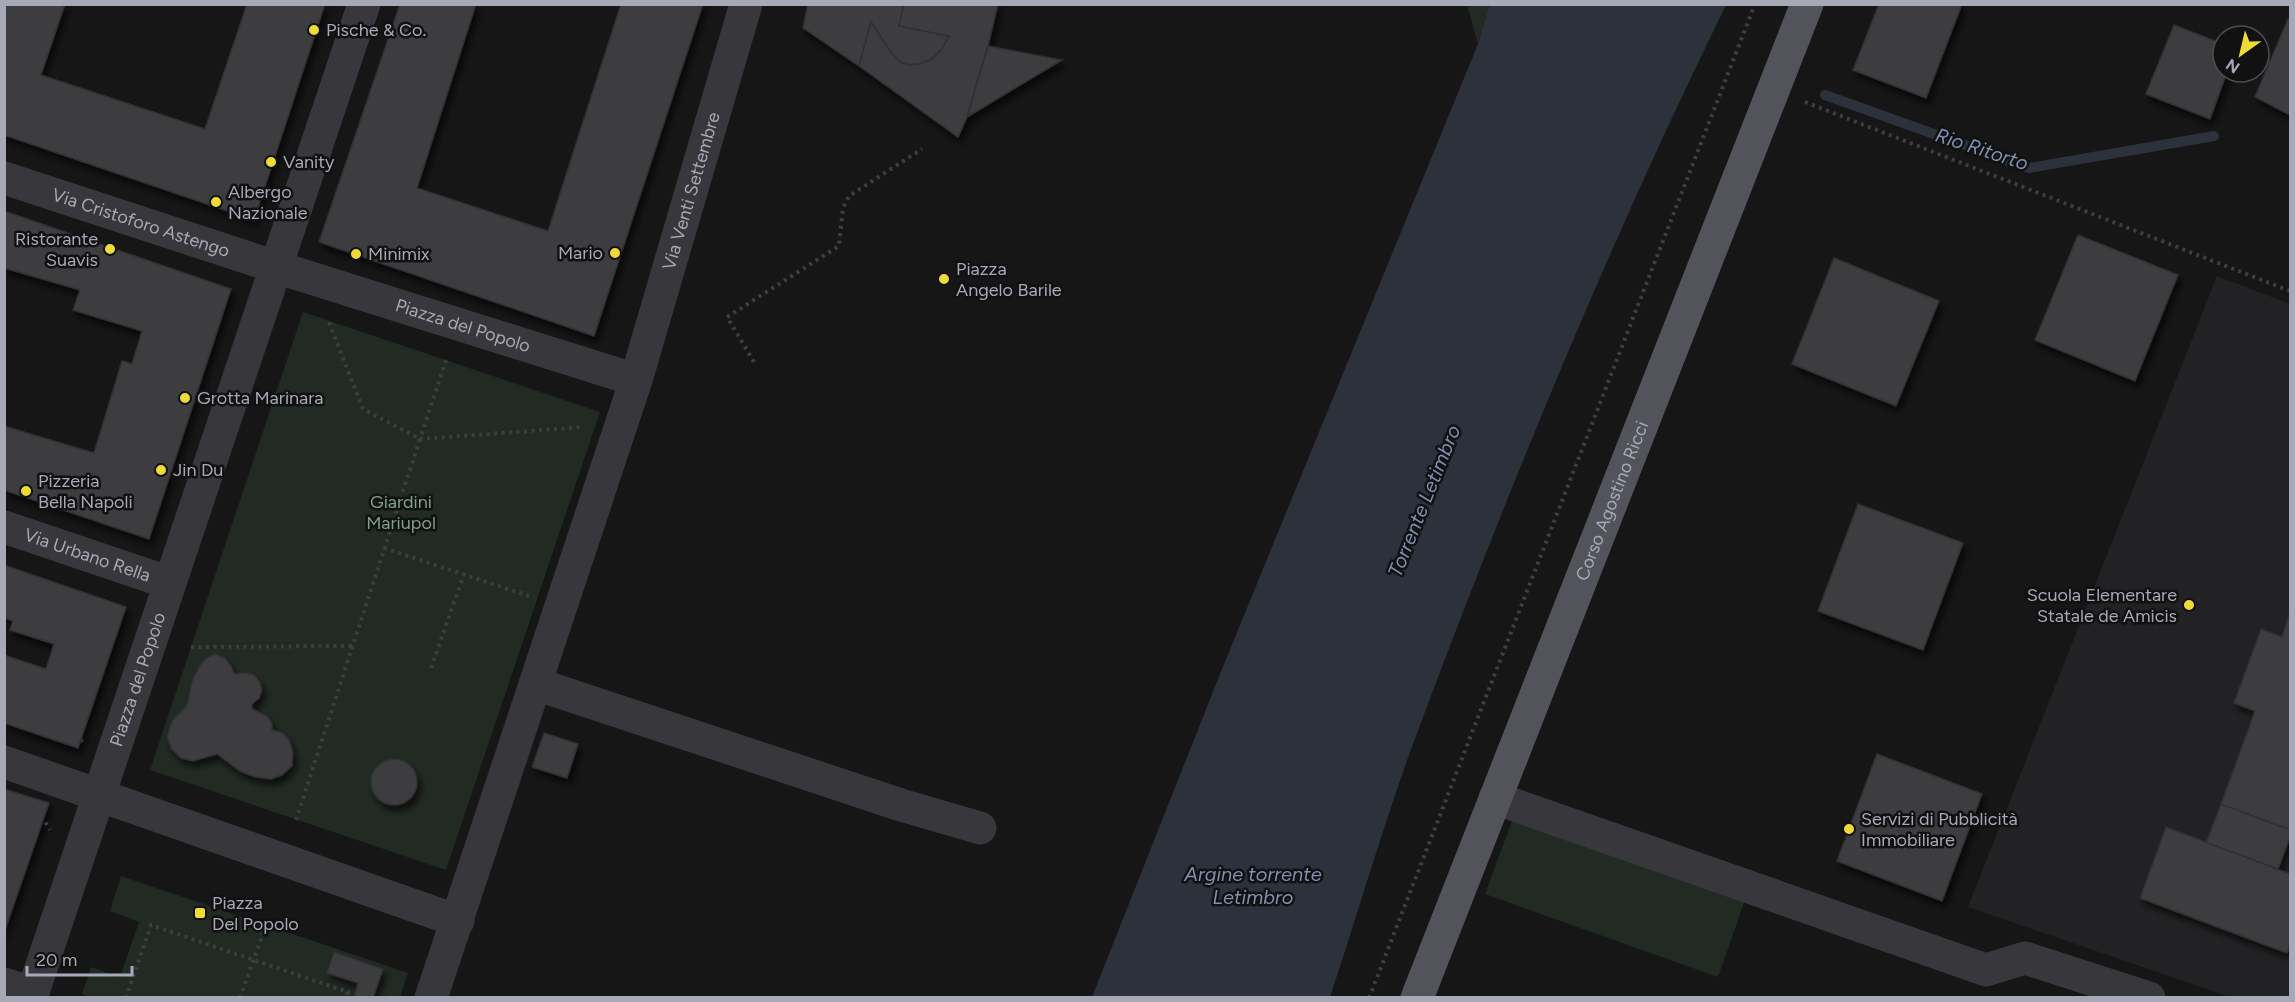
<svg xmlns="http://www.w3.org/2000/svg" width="2295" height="1002" font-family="Figtree,sans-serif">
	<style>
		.built { fill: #222224 }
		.green { fill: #222a24 }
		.water { fill: #2c313b }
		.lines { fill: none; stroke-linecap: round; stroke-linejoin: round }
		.stream { stroke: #2c313b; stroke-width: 10 }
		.building { fill: #3d3d41; stroke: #303033; stroke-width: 1.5; filter: url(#shadow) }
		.path { stroke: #3d3d43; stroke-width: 4; stroke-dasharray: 3 4.5; stroke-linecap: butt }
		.minor { stroke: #37373c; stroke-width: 33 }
		.major { stroke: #53535b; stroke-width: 33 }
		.poi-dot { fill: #efdb36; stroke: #111112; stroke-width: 2 }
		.labels { text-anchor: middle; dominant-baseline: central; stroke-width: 5; stroke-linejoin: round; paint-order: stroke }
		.poi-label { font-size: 18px; fill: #a8a9b7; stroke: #111112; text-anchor: start }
		.street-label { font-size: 18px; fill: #a8a9b7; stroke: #111112 }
		.park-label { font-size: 18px; fill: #7fa289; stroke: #111112 }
		.water-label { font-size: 20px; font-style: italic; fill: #7f8fb2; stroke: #111112 }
	</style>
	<defs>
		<filter id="shadow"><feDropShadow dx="3.5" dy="6" stdDeviation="3" flood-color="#0009"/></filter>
	</defs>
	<rect width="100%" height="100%" fill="#161617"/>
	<!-- built -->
	<path class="built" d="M2217 276 2290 304V997H2230L1968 907Z"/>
	<!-- green -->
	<g class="green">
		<path d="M1467 5H1490L1478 44Z"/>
		<path d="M303 312 600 412 446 870 150 770Z"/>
		<path d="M1513 818 1745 900 1718 977 1485 894Z"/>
		<path d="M121 876 408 973 400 997 91 998 82 994 91 967 120 977 139 922 110 911Z"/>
	</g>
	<!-- water -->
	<path class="water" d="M1490 4 1726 5C1607 247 1504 499 1410 752 1381 833 1357 916 1330 997H1092L1222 669 1478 44Z"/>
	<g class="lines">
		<!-- stream -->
		<path class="stream" d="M1825 95 2029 168 2214 136"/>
	</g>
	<!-- building -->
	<g class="building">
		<path d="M4 4H65L41 75 205 129 247 4H325L254 220 4 135Z"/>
		<path d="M400 4H476L417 188 548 231 621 4H703L594 336 319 242Z"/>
		<path d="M808 4H904L899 26 949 36 942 49 932 59 920 64 909 65 900 62 890 51 871 22 859 66 803 28Z"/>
		<path d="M904 4H998L988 46 967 117 958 137 859 66 871 22 890 51 900 62 909 65 920 64 932 59 942 49 949 36 899 26Z"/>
		<path d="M1879 4H1962L1926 98 1853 70Z"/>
		<path d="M2288 19 2290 20V115L2255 97Z"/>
		<path d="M2174 25 2223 44V72H2227L2210 119 2146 94Z"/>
		<path d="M988 46 1062 60 967 117Z"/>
		<path d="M4 211 231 289 149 539 4 490V426L94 453 122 361 132 364 142 331 73 310 80 290 4 268Z"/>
		<path d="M2078 235 2178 275 2135 381 2035 340Z"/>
		<path d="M1834 258 1939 301 1896 406 1792 364Z"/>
		<path d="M1858 504 1963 543 1923 650 1818 611Z"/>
		<path d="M4 565 126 607 78 748 4 723V655L46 669 54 644 10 630 13 621 4 618Z"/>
		<path d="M2290 613V830L2221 804 2255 711 2234 703 2261 629 2282 637Z"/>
		<path d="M215 654 225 658 231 666 234 674 245 673 254 675 260 682 262 690 259 698 252 704V709L267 716 272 723V730L283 733 289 740 293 752 292 766 282 775 271 779 255 777 240 771 217 754 193 761 181 758 172 749 167 738 170 727 173 720 187 706 192 681 199 667 205 659Z"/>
		<path d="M544 733 578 744 567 778 532 767Z"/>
		<path d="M1877 754 1982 794 1942 901 1837 861Z"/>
		<circle cx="394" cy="782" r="23"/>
		<path d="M4 789 49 803 4 933Z"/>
		<path d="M2221 804 2290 830V837L2278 869 2206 843Z"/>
		<path d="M2166 827 2290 874V944L2287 953 2140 898Z"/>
		<path d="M334 952 383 969 373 998H354L358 983 327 973Z"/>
	</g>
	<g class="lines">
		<!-- path -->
		<g class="path">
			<path d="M1805 102 2290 291"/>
			<path d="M446 360 420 439 584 427"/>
			<path d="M754 362 727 317 839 246 843 208 849 196 922 149"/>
			<path d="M384 548 529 596"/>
			<path d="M191 647 352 646"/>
			<path d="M431 668 464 574"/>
			<path d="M4 713 83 741"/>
			<path d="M4 807 44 820 50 830"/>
			<path d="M296 820 420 439 363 409 328 320"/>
			<path d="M4 897 32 816"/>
			<path d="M126 998 151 925 348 992 346 998"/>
			<path d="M240 998 266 925"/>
			<path d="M1369 998 1755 4"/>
		</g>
		<!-- minor -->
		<g class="minor">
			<path id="s1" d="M4 178 276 267 636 380"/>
			<path id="s2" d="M4 527 170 583"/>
			<path d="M536 684 901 805 980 828"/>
			<path d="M4 762 458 921"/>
			<path d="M1495 798 1986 970 2025 958 2149 998"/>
			<path d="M4 984 33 993"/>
			<path id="s3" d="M31 998 364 4"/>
			<path id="s4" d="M431 998 636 380 746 4"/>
		</g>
		<!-- major -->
		<path class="major" id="s5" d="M1417 998 1807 4"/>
	</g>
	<!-- markers -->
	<g class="poi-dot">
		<circle cx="314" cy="30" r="6"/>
		<circle cx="271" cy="162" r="6"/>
		<circle cx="216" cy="202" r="6"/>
		<circle cx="110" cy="249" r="6"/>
		<circle cx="615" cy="253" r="6"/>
		<circle cx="356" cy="254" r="6"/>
		<circle cx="944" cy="279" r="6"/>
		<circle cx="185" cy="398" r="6"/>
		<circle cx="161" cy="470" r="6"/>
		<circle cx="26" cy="491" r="6"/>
		<circle cx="2189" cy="605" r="6"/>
		<circle cx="1849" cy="829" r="6"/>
		<rect x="194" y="907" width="12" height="12" rx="3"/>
	</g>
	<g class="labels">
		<!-- poi labels -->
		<g class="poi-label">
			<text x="326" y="30">Pische &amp; Co.</text>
			<text x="283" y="162">Vanity</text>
			<text x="228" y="192">Albergo<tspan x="228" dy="21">Nazionale</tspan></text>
			<text x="98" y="239" text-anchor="end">Ristorante<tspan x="98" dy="21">Suavis</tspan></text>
			<text x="603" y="253" text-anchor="end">Mario</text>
			<text x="368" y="254">Minimix</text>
			<text x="956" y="269">Piazza<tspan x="956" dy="21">Angelo Barile</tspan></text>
			<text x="197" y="398">Grotta Marinara</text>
			<text x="173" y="470">Jin Du</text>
			<text x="38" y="481">Pizzeria<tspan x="38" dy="21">Bella Napoli</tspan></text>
			<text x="2177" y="595" text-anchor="end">Scuola Elementare<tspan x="2177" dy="21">Statale de Amicis</tspan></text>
			<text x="1861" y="819">Servizi di Pubblicità<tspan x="1861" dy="21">Immobiliare</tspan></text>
			<text x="212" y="903">Piazza<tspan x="212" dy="21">Del Popolo</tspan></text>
		</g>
		<!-- street labels -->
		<g class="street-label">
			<text stroke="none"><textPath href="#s4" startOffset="848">Via Venti Settembre</textPath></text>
			<text stroke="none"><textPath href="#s1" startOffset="144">Via Cristoforo Astengo</textPath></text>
			<text stroke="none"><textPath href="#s1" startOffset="482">Piazza del Popolo</textPath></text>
			<text stroke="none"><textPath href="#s5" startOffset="534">Corso Agostino Ricci</textPath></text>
			<text stroke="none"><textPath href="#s2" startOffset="88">Via Urbano Rella</textPath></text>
			<text stroke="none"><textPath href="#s3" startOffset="336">Piazza del Popolo</textPath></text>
		</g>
		<!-- park labels -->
		<g class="park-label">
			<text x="401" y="502">Giardini<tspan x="401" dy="21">Mariupol</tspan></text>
		</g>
		<!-- water labels -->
		<g class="water-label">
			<text transform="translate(1982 149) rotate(18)">Rio Ritorto</text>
			<text transform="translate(1424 501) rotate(-68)">Torrente Letimbro</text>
			<text x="1253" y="874">Argine torrente<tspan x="1253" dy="23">Letimbro</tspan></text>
		</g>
	</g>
	<!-- border -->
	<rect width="2295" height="1002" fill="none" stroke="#a8a9b7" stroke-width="12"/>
	<!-- north arrow -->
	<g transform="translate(2241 54) rotate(214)"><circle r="28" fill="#111112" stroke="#4d4e54" stroke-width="1.5"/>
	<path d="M0-4.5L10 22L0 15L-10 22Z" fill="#efdb36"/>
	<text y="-9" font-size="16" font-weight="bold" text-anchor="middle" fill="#a8a9b7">N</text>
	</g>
	<!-- scale -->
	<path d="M27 966v9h105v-9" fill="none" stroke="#a8a9b7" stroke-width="3"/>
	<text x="36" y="966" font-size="18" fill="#a8a9b7" stroke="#111112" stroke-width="4.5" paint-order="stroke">20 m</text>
</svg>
